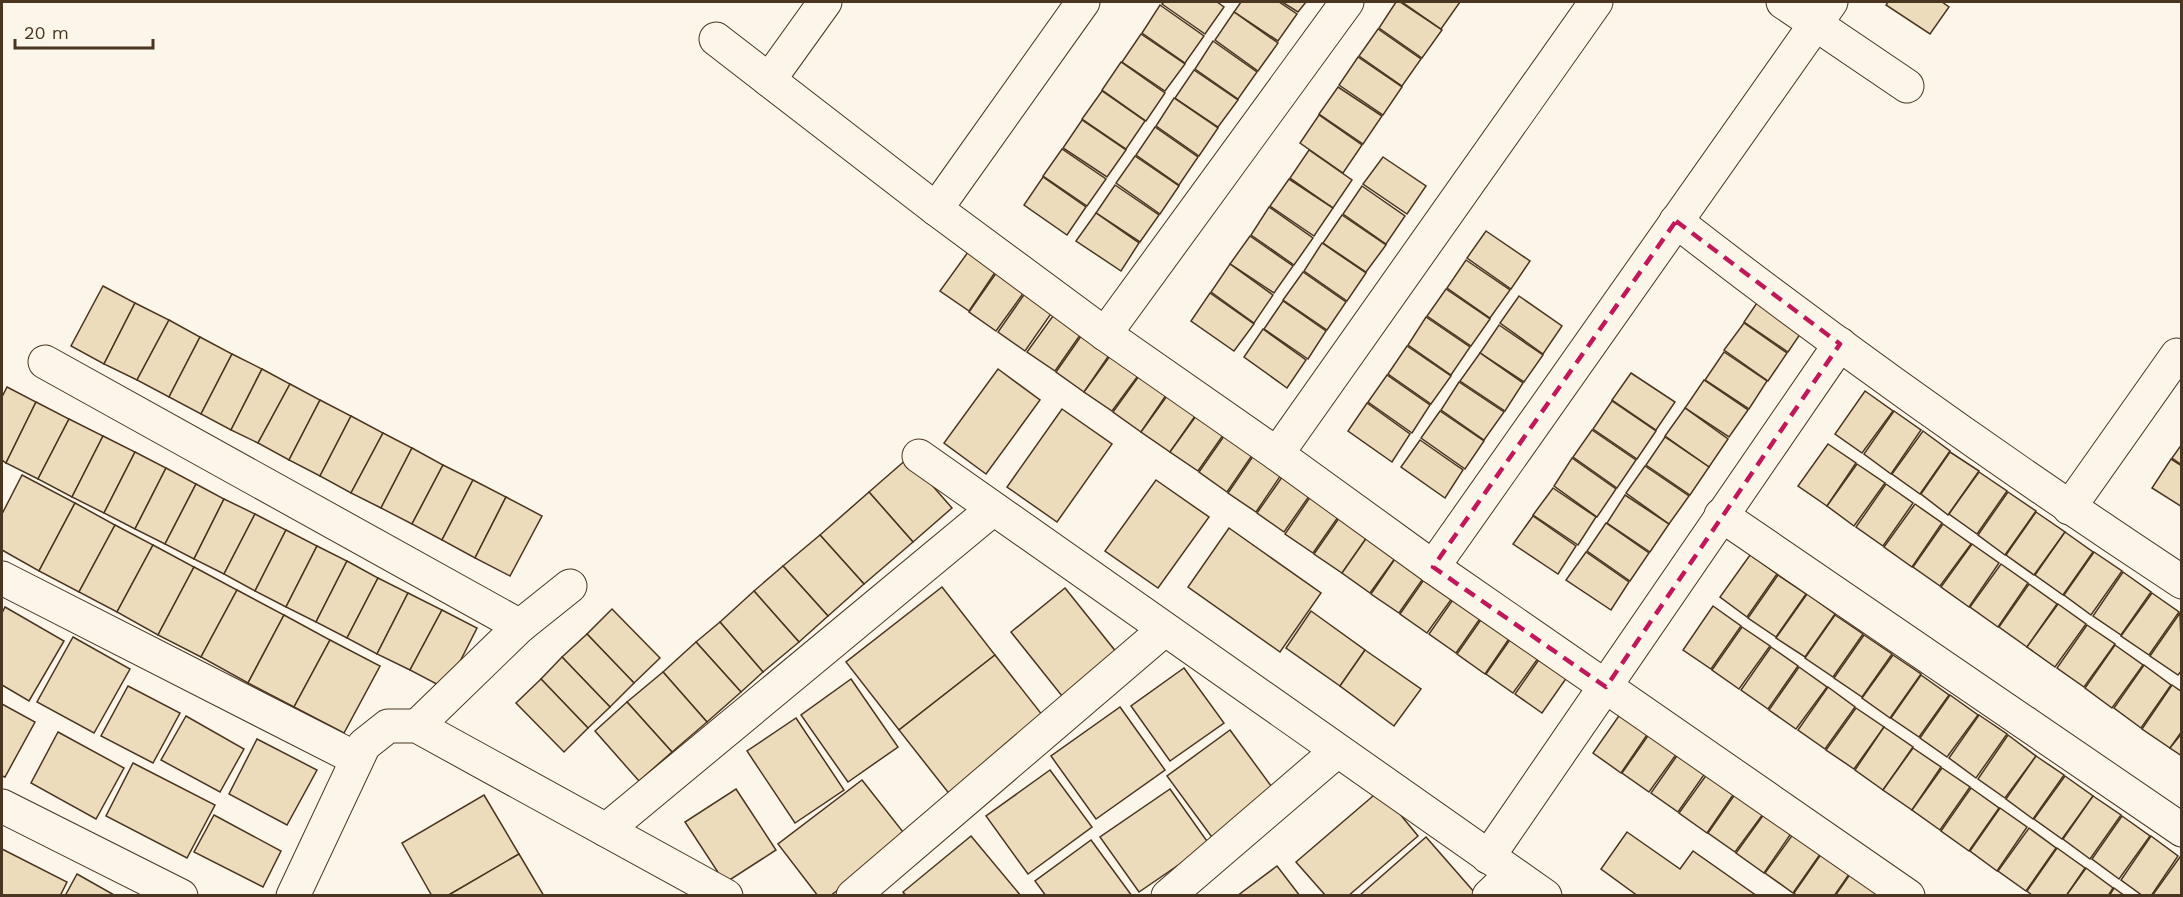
<svg xmlns="http://www.w3.org/2000/svg" width="2183" height="897" font-family="'Work Sans',sans-serif">
	<style>
		.building { fill: #ecdcbc; stroke: #4a3520; stroke-width: 1.5 }
		.lines { fill: none; stroke-linecap: round; stroke-linejoin: round }
		.street-casing { stroke: #4a3520; stroke-width: 35 }
		.street { stroke: #fbf6e9; stroke-width: 33 }
		.marked { fill: none; stroke: #c2185b; stroke-width: 4.5; stroke-dasharray: 12 8; stroke-linejoin: round }
	</style>
	<rect width="100%" height="100%" fill="#fbf6e9"/>
	<!-- building -->
	<g class="building">
		<path d="M1164 2H1217L1224 7 1205 34 1162 4Z"/>
		<path d="M1241 2H1279L1297 14 1278 41 1234 12Z"/>
		<path d="M1282 2H1306L1298 12Z"/>
		<path d="M1396 2H1400L1442 30 1422 58 1379 28Z"/>
		<path d="M1402 2H1460L1441 29Z"/>
		<path d="M1888 2H1942L1949 7 1930 34 1886 5Z"/>
		<path d="M1160 5 1204 36 1185 63 1142 33Z"/>
		<path d="M1234 12 1278 43 1258 71 1215 40Z"/>
		<path d="M1378 29 1421 59 1402 86 1359 56Z"/>
		<path d="M1141 34 1185 64 1165 91 1122 62Z"/>
		<path d="M1213 41 1257 72 1238 99 1195 69Z"/>
		<path d="M1358 57 1402 87 1383 115 1339 85Z"/>
		<path d="M1121 62 1165 93 1146 121 1102 90Z"/>
		<path d="M1194 70 1238 100 1218 127 1175 98Z"/>
		<path d="M1338 87 1382 116 1363 144 1319 114Z"/>
		<path d="M1102 91 1145 121 1126 149 1082 119Z"/>
		<path d="M1174 98 1218 128 1199 156 1156 126Z"/>
		<path d="M1319 115 1362 145 1343 173 1300 143Z"/>
		<path d="M1082 120 1126 150 1107 177 1063 148Z"/>
		<path d="M1155 127 1198 157 1179 185 1136 155Z"/>
		<path d="M1062 149 1106 179 1087 206 1043 176Z"/>
		<path d="M1309 150 1352 180 1333 208 1290 178Z"/>
		<path d="M1135 156 1179 186 1160 214 1116 183Z"/>
		<path d="M1383 157 1426 186 1407 214 1363 184Z"/>
		<path d="M1043 177 1086 207 1067 235 1024 205Z"/>
		<path d="M1289 179 1333 208 1314 236 1270 206Z"/>
		<path d="M1115 185 1159 215 1140 242 1096 213Z"/>
		<path d="M1362 186 1405 216 1386 244 1343 214Z"/>
		<path d="M1269 207 1313 238 1294 265 1251 235Z"/>
		<path d="M1096 213 1139 243 1121 271 1076 241Z"/>
		<path d="M1342 215 1386 245 1366 272 1323 243Z"/>
		<path d="M1486 231 1530 261 1511 289 1467 258Z"/>
		<path d="M1250 236 1293 266 1274 293 1230 264Z"/>
		<path d="M1322 243 1366 273 1347 301 1304 271Z"/>
		<path d="M971 248 998 268 969 311 940 291Z"/>
		<path d="M1466 260 1510 290 1490 318 1447 288Z"/>
		<path d="M1230 264 1273 295 1254 323 1211 292Z"/>
		<path d="M999 269 1027 288 996 331 969 312Z"/>
		<path d="M1303 272 1346 302 1327 330 1283 300Z"/>
		<path d="M103 286 135 303 104 364 71 346Z"/>
		<path d="M1028 289 1055 308 1025 351 998 332Z"/>
		<path d="M1446 289 1490 319 1471 346 1427 316Z"/>
		<path d="M1210 293 1254 324 1234 351 1191 321Z"/>
		<path d="M1763 294 1807 324 1788 352 1744 322Z"/>
		<path d="M1519 296 1562 326 1543 354 1500 323Z"/>
		<path d="M1283 301 1326 331 1308 359 1264 329Z"/>
		<path d="M135 303 169 320 137 380 104 364Z"/>
		<path d="M1058 309 1085 328 1055 371 1027 352Z"/>
		<path d="M1426 317 1470 347 1451 375 1408 345Z"/>
		<path d="M169 320 200 337 169 397 137 380Z"/>
		<path d="M1744 323 1787 353 1768 381 1724 350Z"/>
		<path d="M1499 325 1543 355 1524 382 1480 353Z"/>
		<path d="M1086 329 1114 348 1084 392 1056 372Z"/>
		<path d="M1263 329 1306 360 1287 388 1244 357Z"/>
		<path d="M200 337 232 354 201 414 169 397Z"/>
		<path d="M1407 346 1451 376 1431 404 1388 374Z"/>
		<path d="M1115 349 1143 369 1112 411 1084 392Z"/>
		<path d="M1724 352 1767 381 1749 409 1705 380Z"/>
		<path d="M1480 353 1523 383 1505 411 1460 381Z"/>
		<path d="M232 354 262 369 231 430 201 414Z"/>
		<path d="M262 369 290 384 258 443 231 430Z"/>
		<path d="M998 369 1040 400 986 474 944 443Z"/>
		<path d="M1144 369 1171 388 1141 432 1113 412Z"/>
		<path d="M1631 373 1675 402 1656 430 1612 400Z"/>
		<path d="M1387 375 1430 405 1412 433 1368 402Z"/>
		<path d="M1704 380 1748 410 1729 437 1685 408Z"/>
		<path d="M1459 382 1504 412 1484 440 1441 410Z"/>
		<path d="M290 384 320 400 289 460 258 443Z"/>
		<path d="M7 387 36 402 6 463 2 460V397Z"/>
		<path d="M1172 389 1200 409 1170 452 1141 432Z"/>
		<path d="M1865 391 1893 411 1862 453 1835 434Z"/>
		<path d="M320 400 351 416 320 476 289 460Z"/>
		<path d="M1612 401 1656 431 1637 459 1593 429Z"/>
		<path d="M36 402 69 419 38 479 6 463Z"/>
		<path d="M1367 403 1410 434 1392 462 1348 431Z"/>
		<path d="M1685 408 1728 439 1709 467 1665 436Z"/>
		<path d="M1062 409 1112 444 1057 522 1007 487Z"/>
		<path d="M1201 409 1228 428 1198 471 1170 452Z"/>
		<path d="M1440 411 1484 441 1465 469 1421 438Z"/>
		<path d="M1894 411 1921 430 1891 474 1864 454Z"/>
		<path d="M351 416 383 433 351 493 320 476Z"/>
		<path d="M69 419 103 436 72 497 38 479Z"/>
		<path d="M1229 429 1257 448 1227 492 1199 472Z"/>
		<path d="M1592 430 1636 460 1617 488 1573 457Z"/>
		<path d="M1923 431 1950 451 1920 494 1892 474Z"/>
		<path d="M383 433 412 448 381 508 351 493Z"/>
		<path d="M103 436 135 452 104 513 72 497Z"/>
		<path d="M1665 437 1709 467 1690 495 1646 465Z"/>
		<path d="M1420 440 1463 470 1445 498 1401 467Z"/>
		<path d="M1828 444 1856 463 1827 506 1798 486Z"/>
		<path d="M2182 444V465L2172 458Z"/>
		<path d="M412 448 443 465 412 524 381 508Z"/>
		<path d="M1258 449 1285 469 1256 512 1228 493Z"/>
		<path d="M135 452 166 468 135 529 104 513Z"/>
		<path d="M1950 452 1979 471 1948 515 1921 494Z"/>
		<path d="M908 458 952 508 913 542 869 492Z"/>
		<path d="M1572 458 1616 489 1597 517 1554 486Z"/>
		<path d="M2171 459 2182 466V507L2152 488Z"/>
		<path d="M1857 464 1885 483 1854 526 1827 506Z"/>
		<path d="M443 465 473 480 442 540 412 524Z"/>
		<path d="M1645 466 1689 496 1669 524 1626 493Z"/>
		<path d="M166 468 196 484 165 544 135 529Z"/>
		<path d="M1287 470 1314 489 1284 532 1257 513Z"/>
		<path d="M1979 472 2007 491 1977 534 1949 514Z"/>
		<path d="M22 475 75 503 39 571 2 550V514Z"/>
		<path d="M473 480 506 497 475 558 442 540Z"/>
		<path d="M1156 480 1209 517 1158 588 1105 551Z"/>
		<path d="M196 484 224 499 194 559 165 544Z"/>
		<path d="M1886 484 1913 503 1883 546 1856 527Z"/>
		<path d="M1553 488 1596 517 1578 545 1533 515Z"/>
		<path d="M1315 490 1343 510 1313 553 1285 534Z"/>
		<path d="M869 492 913 542 864 584 820 535Z"/>
		<path d="M2008 492 2036 511 2005 555 1978 535Z"/>
		<path d="M1625 495 1669 524 1650 552 1607 523Z"/>
		<path d="M506 497 542 516 510 576 475 558Z"/>
		<path d="M224 499 255 514 224 574 194 559Z"/>
		<path d="M75 503 115 525 79 592 39 571Z"/>
		<path d="M1915 504 1942 523 1912 567 1884 547Z"/>
		<path d="M1344 511 1372 530 1342 573 1314 554Z"/>
		<path d="M2036 512 2065 532 2034 575 2006 555Z"/>
		<path d="M255 514 286 530 255 591 224 574Z"/>
		<path d="M1533 516 1576 546 1558 574 1513 544Z"/>
		<path d="M1606 523 1649 553 1630 581 1587 551Z"/>
		<path d="M1943 524 1971 544 1940 586 1913 567Z"/>
		<path d="M115 525 153 545 117 612 79 592Z"/>
		<path d="M1229 528 1321 593 1280 652 1188 587Z"/>
		<path d="M286 530 317 546 286 607 255 591Z"/>
		<path d="M1372 530 1401 550 1370 593 1342 573Z"/>
		<path d="M2065 532 2093 552 2063 595 2035 575Z"/>
		<path d="M820 535 864 584 828 616 783 566Z"/>
		<path d="M1972 544 1999 563 1969 607 1941 587Z"/>
		<path d="M153 545 194 567 158 635 117 612Z"/>
		<path d="M317 546 347 561 316 622 286 607Z"/>
		<path d="M1401 550 1429 570 1399 613 1371 594Z"/>
		<path d="M1586 552 1629 582 1611 610 1566 580Z"/>
		<path d="M2094 552 2122 571 2091 615 2064 595Z"/>
		<path d="M1750 555 1777 574 1747 617 1720 597Z"/>
		<path d="M347 561 378 578 347 638 316 622Z"/>
		<path d="M2001 564 2028 583 1998 627 1970 607Z"/>
		<path d="M783 566 828 616 799 642 754 591Z"/>
		<path d="M194 567 237 590 201 657 158 635Z"/>
		<path d="M1430 571 1458 590 1427 633 1400 614Z"/>
		<path d="M2123 572 2151 592 2121 635 2093 616Z"/>
		<path d="M1778 575 1806 594 1776 637 1748 618Z"/>
		<path d="M378 578 408 593 377 654 347 638Z"/>
		<path d="M2029 584 2057 604 2027 647 1999 627Z"/>
		<path d="M942 587 995 655 899 730 846 662Z"/>
		<path d="M1065 588 1117 653 1062 696 1011 632Z"/>
		<path d="M237 590 284 615 248 683 201 657Z"/>
		<path d="M754 591 799 642 763 672 720 622Z"/>
		<path d="M1459 591 1486 610 1456 653 1429 634Z"/>
		<path d="M408 593 442 610 410 670 377 654Z"/>
		<path d="M2152 593 2179 612 2149 655 2121 636Z"/>
		<path d="M1807 594 1835 614 1805 657 1776 638Z"/>
		<path d="M2058 604 2086 624 2055 667 2027 647Z"/>
		<path d="M1713 606 1741 626 1711 669 1683 650Z"/>
		<path d="M5 607 64 641 29 701 2 685V613Z"/>
		<path d="M612 609 660 658 634 683 587 634Z"/>
		<path d="M442 610 477 628 446 689 410 670Z"/>
		<path d="M1311 611 1365 650 1340 686 1286 648Z"/>
		<path d="M1487 611 1515 630 1485 674 1457 654Z"/>
		<path d="M2180 613 2182 670 2178 675 2150 656Z"/>
		<path d="M284 615 330 640 294 707 248 683Z"/>
		<path d="M1835 615 1863 634 1833 677 1805 658Z"/>
		<path d="M720 622 763 672 741 692 696 642Z"/>
		<path d="M2087 625 2115 644 2084 687 2057 668Z"/>
		<path d="M1742 627 1770 646 1739 689 1712 670Z"/>
		<path d="M1516 631 1544 650 1513 693 1486 674Z"/>
		<path d="M587 634 634 683 610 707 562 657Z"/>
		<path d="M1864 635 1892 654 1862 697 1834 678Z"/>
		<path d="M73 637 130 669 94 733 37 702Z"/>
		<path d="M330 640 380 666 344 733 294 707Z"/>
		<path d="M696 642 741 692 707 722 663 672Z"/>
		<path d="M2115 645 2143 665 2112 708 2085 688Z"/>
		<path d="M1771 647 1798 666 1768 709 1741 690Z"/>
		<path d="M1365 650 1421 689 1394 726 1340 686Z"/>
		<path d="M1545 651 1572 670 1542 713 1515 694Z"/>
		<path d="M995 655 1047 721 951 796 899 730Z"/>
		<path d="M1893 655 1921 674 1890 718 1862 698Z"/>
		<path d="M562 657 610 707 588 728 541 679Z"/>
		<path d="M2144 665 2171 685 2141 728 2114 708Z"/>
		<path d="M1799 667 1827 687 1796 729 1769 710Z"/>
		<path d="M1184 668 1224 723 1170 761 1131 706Z"/>
		<path d="M663 672 707 722 672 752 627 702Z"/>
		<path d="M1921 675 1949 695 1919 737 1891 718Z"/>
		<path d="M541 679 588 728 564 752 516 703Z"/>
		<path d="M851 679 898 747 848 782 801 715Z"/>
		<path d="M2172 685 2182 692V731L2170 748 2142 729Z"/>
		<path d="M128 686 180 713 153 763 101 736Z"/>
		<path d="M1828 687 1855 707 1825 749 1798 730Z"/>
		<path d="M1950 695 1978 715 1947 757 1920 738Z"/>
		<path d="M627 702 672 752 639 781 595 731Z"/>
		<path d="M2 704 35 722 5 777 2 776Z"/>
		<path d="M1120 707 1165 770 1096 819 1051 756Z"/>
		<path d="M1856 708 1884 727 1854 769 1826 750Z"/>
		<path d="M1623 710 1651 729 1621 773 1593 753Z"/>
		<path d="M1979 715 2007 734 1976 778 1949 758Z"/>
		<path d="M186 716 244 749 220 792 161 760Z"/>
		<path d="M796 718 844 790 795 823 747 751Z"/>
		<path d="M1884 727 1913 747 1883 790 1855 770Z"/>
		<path d="M1230 730 1277 794 1214 840 1167 776Z"/>
		<path d="M1652 730 1680 749 1649 792 1622 773Z"/>
		<path d="M58 732 124 768 96 819 31 783Z"/>
		<path d="M2182 733V756L2170 748Z"/>
		<path d="M2008 735 2036 756 2005 798 1978 779Z"/>
		<path d="M257 739 317 770 287 825 229 794Z"/>
		<path d="M1913 748 1941 767 1912 810 1883 790Z"/>
		<path d="M1681 750 1708 769 1678 812 1651 793Z"/>
		<path d="M2036 756 2064 775 2033 819 2006 799Z"/>
		<path d="M133 763 215 805 187 858 106 816Z"/>
		<path d="M1942 768 1970 787 1940 830 1912 810Z"/>
		<path d="M1050 770 1092 827 1028 874 986 816Z"/>
		<path d="M1710 770 1737 789 1707 833 1679 813Z"/>
		<path d="M2065 776 2093 796 2062 839 2034 819Z"/>
		<path d="M862 780 907 837 830 896H818L778 844Z"/>
		<path d="M1971 788 1999 808 1969 851 1941 831Z"/>
		<path d="M736 789 776 850 725 883 685 822Z"/>
		<path d="M1170 789 1209 844 1139 892 1100 837Z"/>
		<path d="M1380 790 1418 836 1348 896H1326L1296 862Z"/>
		<path d="M1738 790 1766 810 1735 852 1708 833Z"/>
		<path d="M484 795 519 854 447 896H432L402 843Z"/>
		<path d="M2093 796 2121 815 2090 859 2063 839Z"/>
		<path d="M2000 808 2027 827 1997 871 1970 851Z"/>
		<path d="M1767 810 1794 829 1764 873 1736 853Z"/>
		<path d="M214 815 281 851 263 887 194 852Z"/>
		<path d="M2122 816 2150 836 2119 879 2092 859Z"/>
		<path d="M2029 828 2056 848 2026 891 1998 871Z"/>
		<path d="M1796 830 1823 850 1793 893 1765 873Z"/>
		<path d="M1627 832 1680 869 1693 851 1757 896H1638L1601 869Z"/>
		<path d="M971 836 1021 896H906L903 892Z"/>
		<path d="M2151 836 2178 856 2151 896H2143L2121 880Z"/>
		<path d="M1426 837 1475 893 1472 896H1359Z"/>
		<path d="M1091 840 1132 896H1046L1035 881Z"/>
		<path d="M2057 848 2085 868 2066 896H2033L2027 891Z"/>
		<path d="M2 849 67 882 60 896H2Z"/>
		<path d="M1824 850 1852 870 1834 896H1797L1794 893Z"/>
		<path d="M519 854 544 896H447Z"/>
		<path d="M2180 857 2182 858V896H2152Z"/>
		<path d="M1277 866 1300 896H1237Z"/>
		<path d="M2086 868 2113 888 2108 896H2066Z"/>
		<path d="M1853 870 1881 890 1877 896H1835Z"/>
		<path d="M77 874 116 896H65Z"/>
		<path d="M2114 888 2125 896H2109Z"/>
	</g>
	<g class="lines">
		<defs>
			<g id="street">
				<path d="M1783 2 1907 86"/>
				<path d="M716 39 936 209 1105 334 1277 454 1433 567 1908 896"/>
				<path d="M769 80 825 2"/>
				<path d="M936 209 1083 2"/>
				<path d="M1676 221C1839 348 2009 468 2182 582"/>
				<path d="M1105 334 1347 2"/>
				<path d="M45 362 520 626"/>
				<path d="M1277 454 1596 2"/>
				<path d="M919 456 1545 896"/>
				<path d="M2069 508 2177 355"/>
				<path d="M1721 515 2182 830"/>
				<path d="M1433 567 1831 2"/>
				<path d="M2 578 357 759"/>
				<path d="M417 726 520 626 570 586"/>
				<path d="M2 806 181 896"/>
				<path d="M606 830 993 509"/>
				<path d="M1488 857 1840 344"/>
				<path d="M293 896 364 745 388 726H417L726 896"/>
				<path d="M853 896 1164 630"/>
				<path d="M1168 896 1337 751"/>
				<path d="M1489 896 1512 874"/>
			</g>
		</defs>
		<!-- street casing -->
		<use href="#street" class="street-casing"/>
		<!-- street -->
		<use href="#street" class="street"/>
	</g>
	<!-- marked area -->
	<path class="marked" d="M1676 221 1840 344 1606 687 1433 567Z"/>
	<!-- border -->
	<rect width="2183" height="897" fill="none" stroke="#4a3520" stroke-width="6"/>
	<!-- scale -->
	<path d="M15 39v9h138v-9" fill="none" stroke="#4a3520" stroke-width="3"/>
	<text x="24" y="39" font-size="18" fill="#4a3520" stroke="#fbf6e9" stroke-width="4.5" paint-order="stroke">20 m</text>
</svg>
